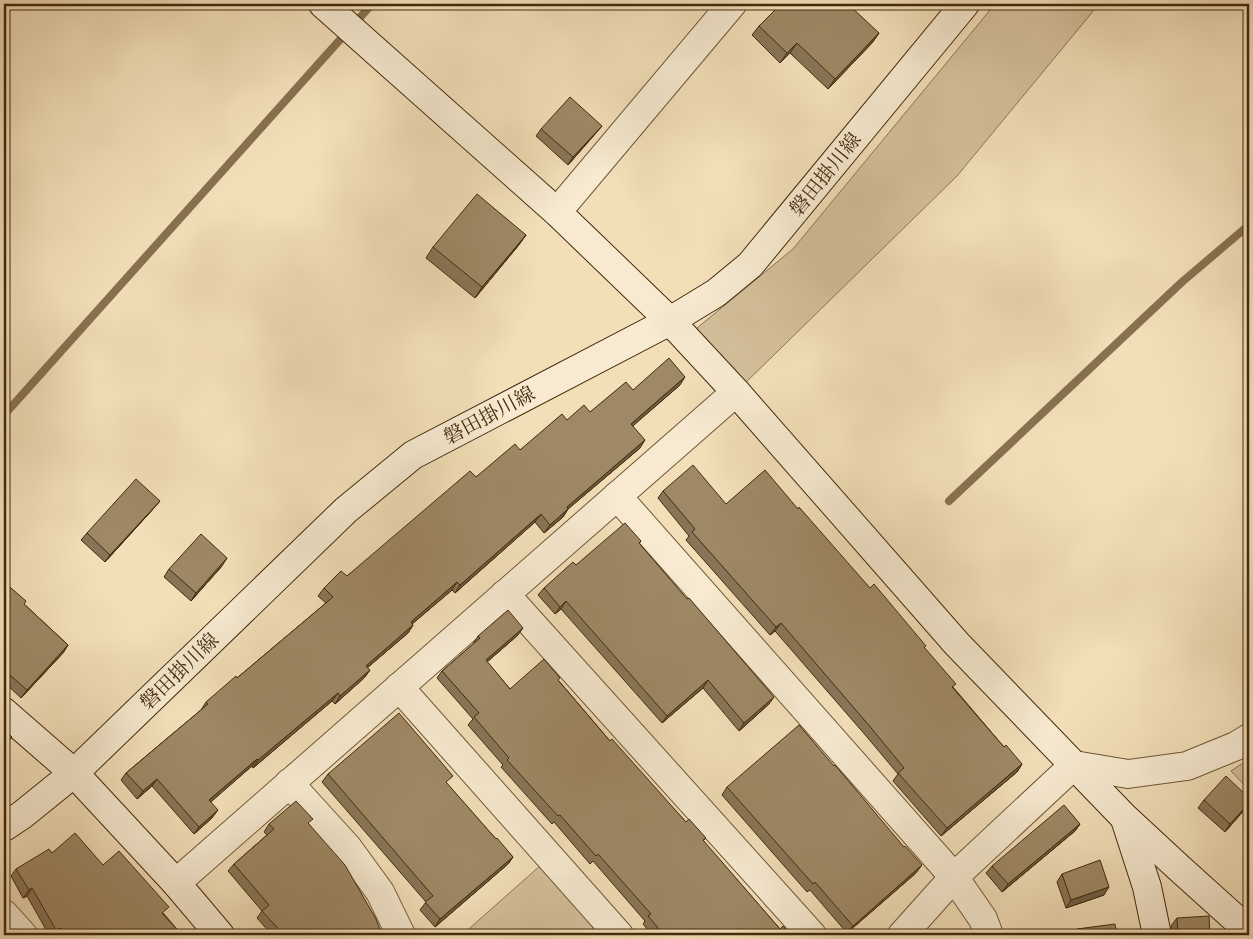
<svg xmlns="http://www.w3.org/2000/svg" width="1253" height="939" font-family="'IM FELL Great Primer','Noto Serif JP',serif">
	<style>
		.green { fill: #d4c09b; stroke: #8c7554 }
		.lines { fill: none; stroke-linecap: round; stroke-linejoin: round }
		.stream { stroke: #887150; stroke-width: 8 }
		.street-casing { stroke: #6f5737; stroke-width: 30 }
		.secondary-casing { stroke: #432a0c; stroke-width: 30 }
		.street { stroke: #f7ead1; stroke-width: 28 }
		.secondary { stroke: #f7ead1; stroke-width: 28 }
		.wall { fill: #887557; stroke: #432a0c }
		.shaded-wall { fill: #6f5f47; stroke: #432a0c }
		.building { fill: #9e8865; stroke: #432a0c }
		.labels { text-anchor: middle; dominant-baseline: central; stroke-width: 5; stroke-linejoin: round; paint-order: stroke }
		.street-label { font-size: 20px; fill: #432a0c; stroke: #f7ead1 }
	</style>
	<rect width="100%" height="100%" fill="#f2dfb8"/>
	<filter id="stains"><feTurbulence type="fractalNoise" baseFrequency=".004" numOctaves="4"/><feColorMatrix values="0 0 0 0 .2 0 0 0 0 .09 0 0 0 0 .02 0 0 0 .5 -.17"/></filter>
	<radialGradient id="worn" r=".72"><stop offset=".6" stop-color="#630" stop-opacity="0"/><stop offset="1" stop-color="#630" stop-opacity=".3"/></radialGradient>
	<!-- green -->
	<g class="green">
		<path d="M995 4H1099L957 176 736 392 697 328 793 249Z"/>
		<path d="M1249 759V790L1231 771Z"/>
		<path d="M541 865 602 935H462Z"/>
	</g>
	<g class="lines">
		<!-- stream -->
		<g class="stream">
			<path d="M4 415 372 4"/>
			<path d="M949 501 1182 282 1249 225"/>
		</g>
		<defs>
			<g id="street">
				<path d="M557 212 732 4"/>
				<path d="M617 496 954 877 983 919 989 935"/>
				<path d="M505 594 812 935"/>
				<path d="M399 687 619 935"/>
				<path d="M289 783 348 848 380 892 401 935"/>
				<path d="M176 883 736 392"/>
				<path d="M4 914 23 935"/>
				<path d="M902 935 954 877 1074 765 1128 774 1187 766 1236 746 1249 738"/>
			</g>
			<g id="secondary">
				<path d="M323 4 557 212 670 321 736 392 957 644 1123 816 1178 867 1249 931"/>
				<path d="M4 712 74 773 176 883 220 935"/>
				<path d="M1125 819 1147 887 1157 935"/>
				<path d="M4 827 22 815 74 773 346 510 413 455 670 321 716 293 750 265 965 4"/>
			</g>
		</defs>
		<!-- street casing -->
		<use href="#street" class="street-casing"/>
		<!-- secondary casing -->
		<use href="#secondary" class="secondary-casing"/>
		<!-- street -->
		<use href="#street" class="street"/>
		<!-- secondary -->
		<use href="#secondary" class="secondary"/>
	</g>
	<!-- wall -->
	<g class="wall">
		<path d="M759 26 879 33 872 43 828 89 790 53 780 63 752 35Z"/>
		<path d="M541 129 596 133 568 165 536 136Z"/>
		<path d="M526 235 518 246 475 298 426 258 433 247Z"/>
		<path d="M680 385 632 426 640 448 568 509 563 517 544 533 535 522 455 593 452 590 412 624 413 625 408 633 367 668 370 670 364 678 335 704 332 701 253 768 252 766 210 802 212 818 194 834 152 786 137 799 121 780 126 773 201 710 206 702 237 678 326 603 318 596 324 588 347 576 476 477 520 450 567 420 590 412 633 390Z"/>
		<path d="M663 491 726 504 798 509 924 648 953 687 1004 747 1022 764 1017 772 941 836 893 781 898 774 867 737 775 631 770 635 686 540 689 536 658 498Z"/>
		<path d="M154 508 105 562 81 540 87 533Z"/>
		<path d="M641 541 639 544 769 704 739 731 703 688 662 723 561 609 555 614 538 595 544 588 576 565Z"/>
		<path d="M222 566 191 601 164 577 169 569Z"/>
		<path d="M4 582 24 604 68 645 63 653 21 698 4 682Z"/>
		<path d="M518 635 487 662 510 689 559 681 610 741 686 822 706 838 703 841 780 929 791 935H652L643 924 645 921 593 861 590 864 554 822 552 824 501 767 503 765 468 725 473 719 437 678 442 671 473 644 478 636Z"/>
		<path d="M328 774 447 784 496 839 513 857 508 864 435 927 420 910 426 902 322 782Z"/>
		<path d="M727 787 916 873 847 933 810 890 807 892 722 795Z"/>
		<path d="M1249 798V804L1246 808 1225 832 1198 808 1204 800Z"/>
		<path d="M269 824H309L382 935H272L257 918 262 911 228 871 234 864 267 835 264 832Z"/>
		<path d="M1080 824 1075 831 1002 892 986 873 992 866Z"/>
		<path d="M52 853 103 865 164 914 182 935H49L27 896 23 898 11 876 16 869Z"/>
		<path d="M1062 874 1104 895 1066 908 1057 882Z"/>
		<path d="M1177 918 1210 935H1172L1171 926Z"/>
		<path d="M1077 929 1117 935H1073Z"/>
	</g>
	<!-- shaded-wall -->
	<g class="shaded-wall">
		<path d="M879 33 872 43 828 89 835 79Z"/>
		<path d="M797 43 790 53 780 63 787 53Z"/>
		<path d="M602 126 596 133 568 165 573 157Z"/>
		<path d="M526 235 518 246 475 298 482 287Z"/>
		<path d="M685 377 680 385 626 432 631 424Z"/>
		<path d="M645 440 640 448 561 515 567 507Z"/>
		<path d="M160 501 154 508 105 562 110 555Z"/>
		<path d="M568 509 563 517 544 533 550 525Z"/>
		<path d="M541 514 535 522 455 593 460 585Z"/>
		<path d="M227 558 222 566 191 601 196 593Z"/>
		<path d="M457 582 452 590 405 630 411 622Z"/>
		<path d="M566 601 561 609 555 614 560 607Z"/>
		<path d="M781 623 775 631 770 635 776 627Z"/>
		<path d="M413 625 408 633 360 674 366 666Z"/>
		<path d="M523 628 518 635 480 668 486 660Z"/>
		<path d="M68 645 63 653 21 698 27 690Z"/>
		<path d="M370 670 364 678 335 704 340 696Z"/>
		<path d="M708 680 703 688 662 723 667 716Z"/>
		<path d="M338 693 332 701 253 768 258 760Z"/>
		<path d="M774 697 769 704 739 731 744 723Z"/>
		<path d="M257 759 252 766 204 808 209 800Z"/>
		<path d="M1022 764 1017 772 941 836 947 828Z"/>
		<path d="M157 779 152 786 137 799 143 791Z"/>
		<path d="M1249 803 1246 808 1225 832 1230 824Z"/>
		<path d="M218 810 212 818 194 834 199 827Z"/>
		<path d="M1080 824 1075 831 1002 892 1008 884Z"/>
		<path d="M513 857 508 864 435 927 440 919Z"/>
		<path d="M922 865 916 873 847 933 853 926Z"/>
		<path d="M1109 887 1104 895 1066 908 1071 900Z"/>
		<path d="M32 888 27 896 23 898 29 890Z"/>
		<path d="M60 928 55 935H53L56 930Z"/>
	</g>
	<!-- building -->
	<g class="building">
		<path d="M781 4H848L879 33 835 79 797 43 787 53 759 26Z"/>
		<path d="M570 97 602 126 573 157 541 129Z"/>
		<path d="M477 194 526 235 482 287 433 247Z"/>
		<path d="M669 358 685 377 631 424 645 440 567 507 568 509 550 525 541 514 460 585 457 582 411 622 413 625 366 666 370 670 340 696 338 693 258 760 257 759 209 800 218 810 199 827 157 779 143 791 126 773 208 704 206 702 236 676 237 678 333 597 324 588 341 571 347 576 470 471 476 477 515 444 520 450 562 414 567 420 584 405 590 412 626 382 633 390Z"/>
		<path d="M693 465 726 504 765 470 798 509 799 507 870 588 874 584 926 646 924 647 956 684 952 687 1004 747 1006 745 1022 764 947 828 898 773 904 768 872 729 781 623 776 627 692 532 695 529 663 491Z"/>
		<path d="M136 479 160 501 110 555 87 533Z"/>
		<path d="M625 523 641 541 639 543 687 599 689 598 774 697 744 723 708 680 667 716 566 601 560 607 544 588 573 562 576 565Z"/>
		<path d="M201 534 227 558 196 593 169 569Z"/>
		<path d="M4 582 26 601 24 604 68 645 27 690 4 670Z"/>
		<path d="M508 610 523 628 486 660 510 689 544 659 560 678 558 680 610 741 612 739 686 822 689 819 706 838 703 840 780 929 783 926 791 935H664L648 916 651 914 598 854 596 856 560 815 558 816 507 760 509 758 474 717 479 713 442 671 480 638 478 636Z"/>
		<path d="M399 713 453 776 446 782 496 839 497 838 513 857 440 919 425 902 433 896 328 774Z"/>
		<path d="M799 725 834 766 835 765 904 847 905 846 922 865 853 926 815 882 813 884 727 787Z"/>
		<path d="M4 729 12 737 4 747Z"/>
		<path d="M1226 776 1249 798V803L1230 824 1204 800Z"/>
		<path d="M296 801 313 819 308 823 345 865 376 919 382 935H284L262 911 269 905 234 864 274 829 269 824Z"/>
		<path d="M1064 805 1080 824 1008 884 992 866Z"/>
		<path d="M75 833 103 865 119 851 169 907 162 913 182 935H66L60 928 56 930 32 888 29 890 16 869 49 849 52 853Z"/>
		<path d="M1100 860 1109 887 1071 900 1062 874Z"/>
		<path d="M1209 916 1210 935H1178L1177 918Z"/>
		<path d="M1115 924 1117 935H1078L1077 929Z"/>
		<path d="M965 932 962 935H956Z"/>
	</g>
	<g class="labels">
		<!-- street labels -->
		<g class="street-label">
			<text transform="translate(825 174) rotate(-51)">磐田掛川線</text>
			<text transform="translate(489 415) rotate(-28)">磐田掛川線</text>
			<text transform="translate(179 671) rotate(-44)">磐田掛川線</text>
		</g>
	</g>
	<!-- margin -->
	<rect width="1253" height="939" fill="none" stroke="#f2dfb8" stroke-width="20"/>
	<rect x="5" y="5" width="1243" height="929" fill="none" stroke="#432a0c" stroke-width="2.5"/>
	<rect x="10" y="10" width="1233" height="919" fill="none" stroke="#432a0c"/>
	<rect width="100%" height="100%" filter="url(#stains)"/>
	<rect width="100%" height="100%" fill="url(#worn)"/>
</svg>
